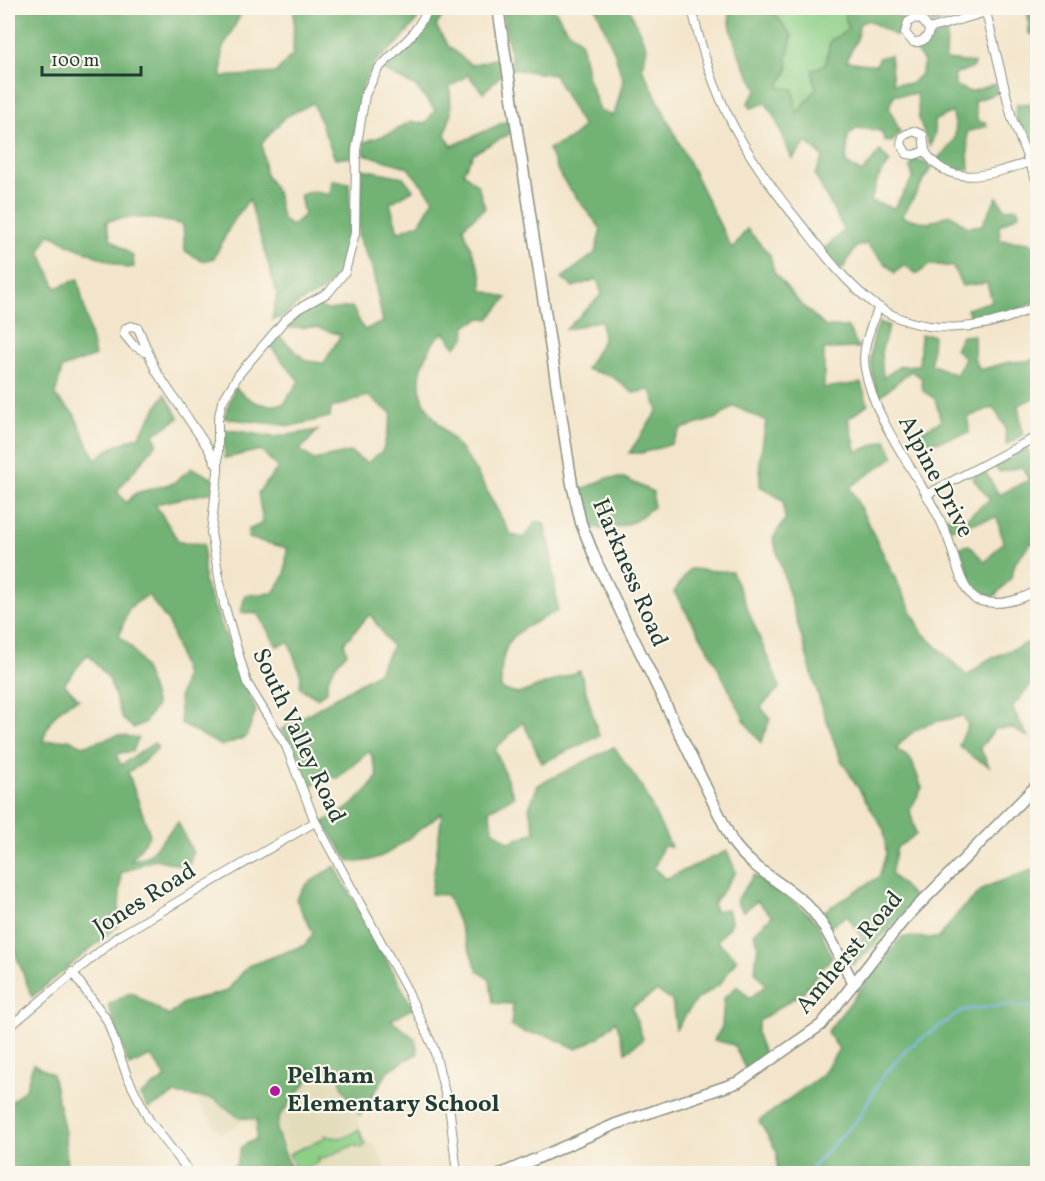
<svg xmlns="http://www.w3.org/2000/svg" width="1045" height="1181" font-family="Vollkorn,serif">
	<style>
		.built { fill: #e2dcba }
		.green { fill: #8dcf87; stroke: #56865e; stroke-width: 1.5 }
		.forest { fill: #72b274; stroke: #487854; stroke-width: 1.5 }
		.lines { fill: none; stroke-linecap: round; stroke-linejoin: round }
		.stream { stroke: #82bbf3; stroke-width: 2 }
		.minor-casing { stroke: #899180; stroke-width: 10 }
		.secondary-casing { stroke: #899180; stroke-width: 13 }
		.minor { stroke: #fff; stroke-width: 8 }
		.secondary { stroke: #fff; stroke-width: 10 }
		.poi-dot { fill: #b5179e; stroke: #fbf7ec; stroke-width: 2 }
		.labels { text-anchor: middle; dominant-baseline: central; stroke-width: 4.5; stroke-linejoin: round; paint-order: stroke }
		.street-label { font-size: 24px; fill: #1f3d34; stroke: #fbf7ec }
		.poi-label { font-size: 24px; font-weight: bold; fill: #1f3d34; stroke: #fbf7ec; text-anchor: start }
	</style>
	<rect width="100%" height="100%" fill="#fbf7ec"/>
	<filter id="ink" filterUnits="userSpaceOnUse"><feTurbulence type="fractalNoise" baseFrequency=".0167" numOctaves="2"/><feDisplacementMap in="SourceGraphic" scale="12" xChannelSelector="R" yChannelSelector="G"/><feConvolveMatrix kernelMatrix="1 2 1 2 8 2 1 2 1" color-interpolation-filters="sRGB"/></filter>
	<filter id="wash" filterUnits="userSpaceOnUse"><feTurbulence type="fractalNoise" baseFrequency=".008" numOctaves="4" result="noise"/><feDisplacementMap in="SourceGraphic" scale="24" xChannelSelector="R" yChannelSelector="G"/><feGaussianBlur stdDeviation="1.35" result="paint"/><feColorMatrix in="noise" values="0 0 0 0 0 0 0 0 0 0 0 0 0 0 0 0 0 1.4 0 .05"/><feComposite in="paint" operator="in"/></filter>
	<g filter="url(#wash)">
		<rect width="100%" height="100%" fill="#f3e5cb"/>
		<!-- built -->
		<path class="built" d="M233 1018 364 1072 356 1110 364 1140 376 1146 388 1173H297L283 1140 265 1149 248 1118 220 1135 160 1044Z"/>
		<!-- green -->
		<g class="green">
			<path d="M764 8H844L848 30 830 41 826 64 817 89 796 115 778 87 788 70 787 57 792 36 762 9Z"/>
			<path d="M359 1129 365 1145 362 1148 354 1145 321 1159 318 1158 319 1162 297 1172 289 1154 325 1138 324 1135C337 1140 348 1139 359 1129Z"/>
		</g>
		<!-- forest -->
		<g class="forest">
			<path d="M8 8H244L222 50V77L275 73 293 54 294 8H423L417 20 398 43 376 61 364 82 351 157 335 159 313 103 285 117 262 143 265 173 277 193 282 218 291 226 304 215 300 195 312 191 330 195 332 180 349 183C351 220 353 263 324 289 317 295 307 298 299 303 289 310 285 318 272 320L277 293 249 199 232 223 214 258 202 261 185 251 183 225C159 219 130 213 106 222L111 239 133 256 134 267 126 268 72 246 50 233 40 251 56 288 78 279 95 356 62 368 55 396 74 414 95 459 111 448 139 436 165 394 179 418 154 434 157 443 117 491 126 503 136 493 173 483 192 468 214 479 212 492 155 504 179 542 204 544V582L256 711 246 737 222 746 181 724 179 698 185 676 169 623 148 595 129 608 119 636C142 653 149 679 156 706L144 723 133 728 122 718 109 679 88 654 64 684 79 699C59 705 47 722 43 742L69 739 83 746 118 735 138 738 133 751 116 754 121 765 154 743 158 748 140 765 128 772 150 835 131 861 149 855 178 822 193 853 188 867 155 859 121 873 118 926 32 997 8 934Z"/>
			<path d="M436 8H448L436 26 448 46 471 65 499 58 504 72 483 93 468 75 450 87 451 114 445 135 452 146 509 120 511 133 474 153 463 172 478 186 485 208 463 227 482 277V290L507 298 489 319 482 318 466 325 465 338 455 347 444 332C434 339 431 346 426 357 405 401 442 423 465 455 483 480 496 509 511 535L524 538 536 521 544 523 551 551 558 611C513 633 500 636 501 689L518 694 580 671 599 736 542 763 523 722 495 749 514 797 489 810 493 830 509 842 535 832 529 808 538 785 614 747 642 787 671 847 663 846 654 868 665 879 727 851 736 872 713 904 715 911 727 909 732 923 717 941 737 959 720 984 695 1001 676 1029 672 1001 657 991 632 1007 643 1039 626 1052 616 1021 599 1037 577 1049 546 1035 526 1033 511 1026 513 1004 493 1003 490 980 478 971 447 895 431 894 442 813C413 831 386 867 349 861L323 822C348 811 363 797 378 776L370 751 337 778 322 775 309 790 297 751 281 730 377 673 392 647 370 614 344 643 347 653C336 663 326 676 327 691L317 698 300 688 301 676 289 642 277 646 258 614 241 612 245 595 273 593 285 575 287 548 248 538V530L263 523 258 493 278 468 261 450 225 458 223 429 275 437 318 430 300 450 314 460 350 452 367 463 383 450 392 414 368 396 331 408 330 417 291 426 224 418 235 387C250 402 262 408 284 404L299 381 270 346 280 337 306 361 324 363 341 335 316 327 287 328 297 315 313 305 328 310 352 307 364 330 383 322 372 268 358 236 362 169 403 177 413 190 390 203 398 232 420 223 434 199 407 167 364 154V142L391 133 411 121 425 124 435 110 416 87 381 69 409 50Z"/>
			<path d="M502 8H554L565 27 581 42 588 78 600 111 614 116 623 81 615 54 596 8H629L647 48 642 68 732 249 747 229 770 255 774 272 798 301 826 327H848L859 348 824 349V388L861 383 868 404 848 419 857 452 886 440 894 457 850 487 922 632 967 676 987 660 1037 639V678L1012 707 1028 737 1012 728 995 729 980 748 989 766 972 757 959 745 968 725 963 716C932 722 916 723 896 749L911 759 922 788 910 810 916 835 897 847 891 874 916 899 864 956 853 964 845 958 861 946V936L847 915 829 928 821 913 879 877 886 854 884 830 840 758 821 705 773 538 785 520 783 500 760 486V459L766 421 734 406 718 418 681 429 671 444 642 453H629L658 410 651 390 633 393 613 377 586 369 603 340 601 320 565 330 602 294 597 279 573 287 562 278 595 253 601 229 561 177 548 149 570 139 583 127 554 75 513 69Z"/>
			<path d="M729 8H764L763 10 775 14 792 36 787 57 788 70 778 87 793 89 797 114 816 89 812 70 826 64 830 41 848 30 844 8H884L904 19 896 36 868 20 859 24 858 37 846 61 876 65 879 58 890 55 893 83 911 84 921 74 924 62 916 51 947 29 946 60 974 63 973 68 954 74 956 86 970 92 995 84 998 93 974 101 978 122H986L987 126 967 132 969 170H951L937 159C955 142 960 137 952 112L934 121 935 133 930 147 919 120 917 94 894 95 889 107 900 132 892 142 885 141 881 131 857 128 848 136 846 163 862 173 880 151 890 162 878 178 871 201 894 208 913 178 910 167 915 159 932 166 902 217 928 223 950 214 968 227 982 225 997 197 1005 209 1018 208 1019 214 999 226 1000 240 1032 243 1036 248C1032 265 1043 284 1036 301L1012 312 972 322 967 309 992 301 987 283 962 286 953 267 931 264 917 274 904 265 895 273 866 244 856 247 842 270 824 249 844 230 815 175 823 157 807 142 792 159 776 119 766 103 751 108 748 103 758 89C742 65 729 36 729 8Z"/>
			<path d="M919 8H973L972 13 932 24 928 17 920 14Z"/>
			<path d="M1028 8H1037V34H1029Z"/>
			<path d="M1037 103 1036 137 1025 143 1015 114 1017 104Z"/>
			<path d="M879 322 889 326 881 352 883 378 900 366 919 365 921 335H933L931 364 956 375 965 358 955 349 961 336 974 335V357L980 370 1009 362 1030 361 1037 357V397L1018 405 1023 435 1006 445 1005 426 993 407 968 417 969 433 935 442 908 439 941 421 935 399 923 391 921 377 911 371 879 397C869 366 867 352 879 322Z"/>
			<path d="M1027 448 1037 471V544L1031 543 1016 561 1011 578 993 598 973 584 960 547 969 545 985 562 1003 542 997 517 950 529 946 517 964 520 990 499 972 478 985 471 999 495 1029 480 1022 467 1000 472 994 467Z"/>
			<path d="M607 478H624L653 492V507L635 521 607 531 588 525 583 514 581 490Z"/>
			<path d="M690 569 732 572 780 687 761 707 770 719 761 743 746 723 709 650 674 592Z"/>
			<path d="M335 866 413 1008 391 1020 415 1039 418 1053 389 1070 360 1115 344 1090 336 1069 312 1075 279 1117 276 1131 293 1173H277L273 1166 267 1169 268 1173H225L237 1163 241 1147 256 1139 257 1119 240 1118 214 1099 174 1094 149 1109 140 1096 166 1077 151 1056 129 1066 108 1005 131 992 169 1016 183 1003 227 991 248 966 305 945 313 934 296 899 307 884Z"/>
			<path d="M1037 868V1173H777V1152L759 1121 822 1075 839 1049 827 1032 902 937 939 938 958 913 985 887Z"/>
			<path d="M754 875 798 904 817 923 832 957 802 993 760 1020 756 1032 765 1056 746 1070 734 1045 714 1040 722 1027 724 998 737 986 750 998 766 985 755 971 758 944 754 933 772 916 757 901 743 912 736 901Z"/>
			<path d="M33 1064 52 1074 65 1133 67 1173H8V1105L26 1088Z"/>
		</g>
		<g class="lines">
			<!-- stream -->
			<path class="stream" d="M806 1174 860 1116 883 1076 909 1047 963 1010 1009 1005 1038 1008"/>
		</g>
	</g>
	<g filter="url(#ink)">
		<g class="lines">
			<defs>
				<g id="minor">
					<path d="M430 8 412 35 378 69 365 95 356 150 355 233 345 272 329 292 298 309 285 320 239 374 222 402 218 420V471L211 533 224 604 247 683 286 746 314 819 407 990 434 1049 450 1113 457 1174"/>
					<path d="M692 8C712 100 744 155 803 227 825 255 845 282 874 304 922 339 988 331 1038 305"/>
					<path d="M985 8 1012 118 1038 185"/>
					<path d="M929 29 922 20 915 18 908 22 905 33 913 42C922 43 929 38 929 29L986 12"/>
					<path d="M925 151 923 135 913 131 903 136 901 144 907 154 914 155 925 151C949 190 992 174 1027 163"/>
					<path d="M879 307C871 327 861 347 865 369 877 430 923 477 946 533 955 554 958 585 976 600 998 607 1019 601 1038 590"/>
					<path d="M147 353 133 345 124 334 126 328 131 326 138 328 156 371 208 448 216 464"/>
					<path d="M926 495 1038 436"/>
					<path d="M72 972 107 1020 127 1076 149 1120 191 1174"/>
					<path d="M8 1028 117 937 315 822"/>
				</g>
				<g id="secondary">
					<path d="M498 8 572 484 581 523 597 563 732 841C751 869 782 882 806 904 828 926 839 958 854 984"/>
					<path d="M501 1174 616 1124 739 1082 821 1025 903 921 1038 784"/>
				</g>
			</defs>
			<!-- minor casing -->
			<use href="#minor" class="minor-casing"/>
			<!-- secondary casing -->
			<use href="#secondary" class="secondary-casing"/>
			<!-- minor -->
			<use href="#minor" class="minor"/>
			<!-- secondary -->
			<use href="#secondary" class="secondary"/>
		</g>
	</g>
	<!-- markers -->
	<circle class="poi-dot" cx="275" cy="1091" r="6"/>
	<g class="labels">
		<!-- street labels -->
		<g class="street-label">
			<text transform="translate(935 477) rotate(62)">Alpine Drive</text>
			<text transform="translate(629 573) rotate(67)">Harkness Road</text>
			<text transform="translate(298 736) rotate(65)">South Valley Road</text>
			<text transform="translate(145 900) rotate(-32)">Jones Road</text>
			<text transform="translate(850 953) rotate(-50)">Amherst Road</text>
		</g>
		<!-- poi labels -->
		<g class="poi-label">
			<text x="287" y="1077">Pelham<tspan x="287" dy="28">Elementary School</tspan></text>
		</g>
	</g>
	<!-- margin -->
	<rect width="1045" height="1181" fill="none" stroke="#fbf7ec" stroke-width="30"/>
	<!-- scale -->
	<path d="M42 66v9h99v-9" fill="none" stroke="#1f3d34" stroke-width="3"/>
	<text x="51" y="66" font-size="18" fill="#1f3d34" stroke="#fbf7ec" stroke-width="4.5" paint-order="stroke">100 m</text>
</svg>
